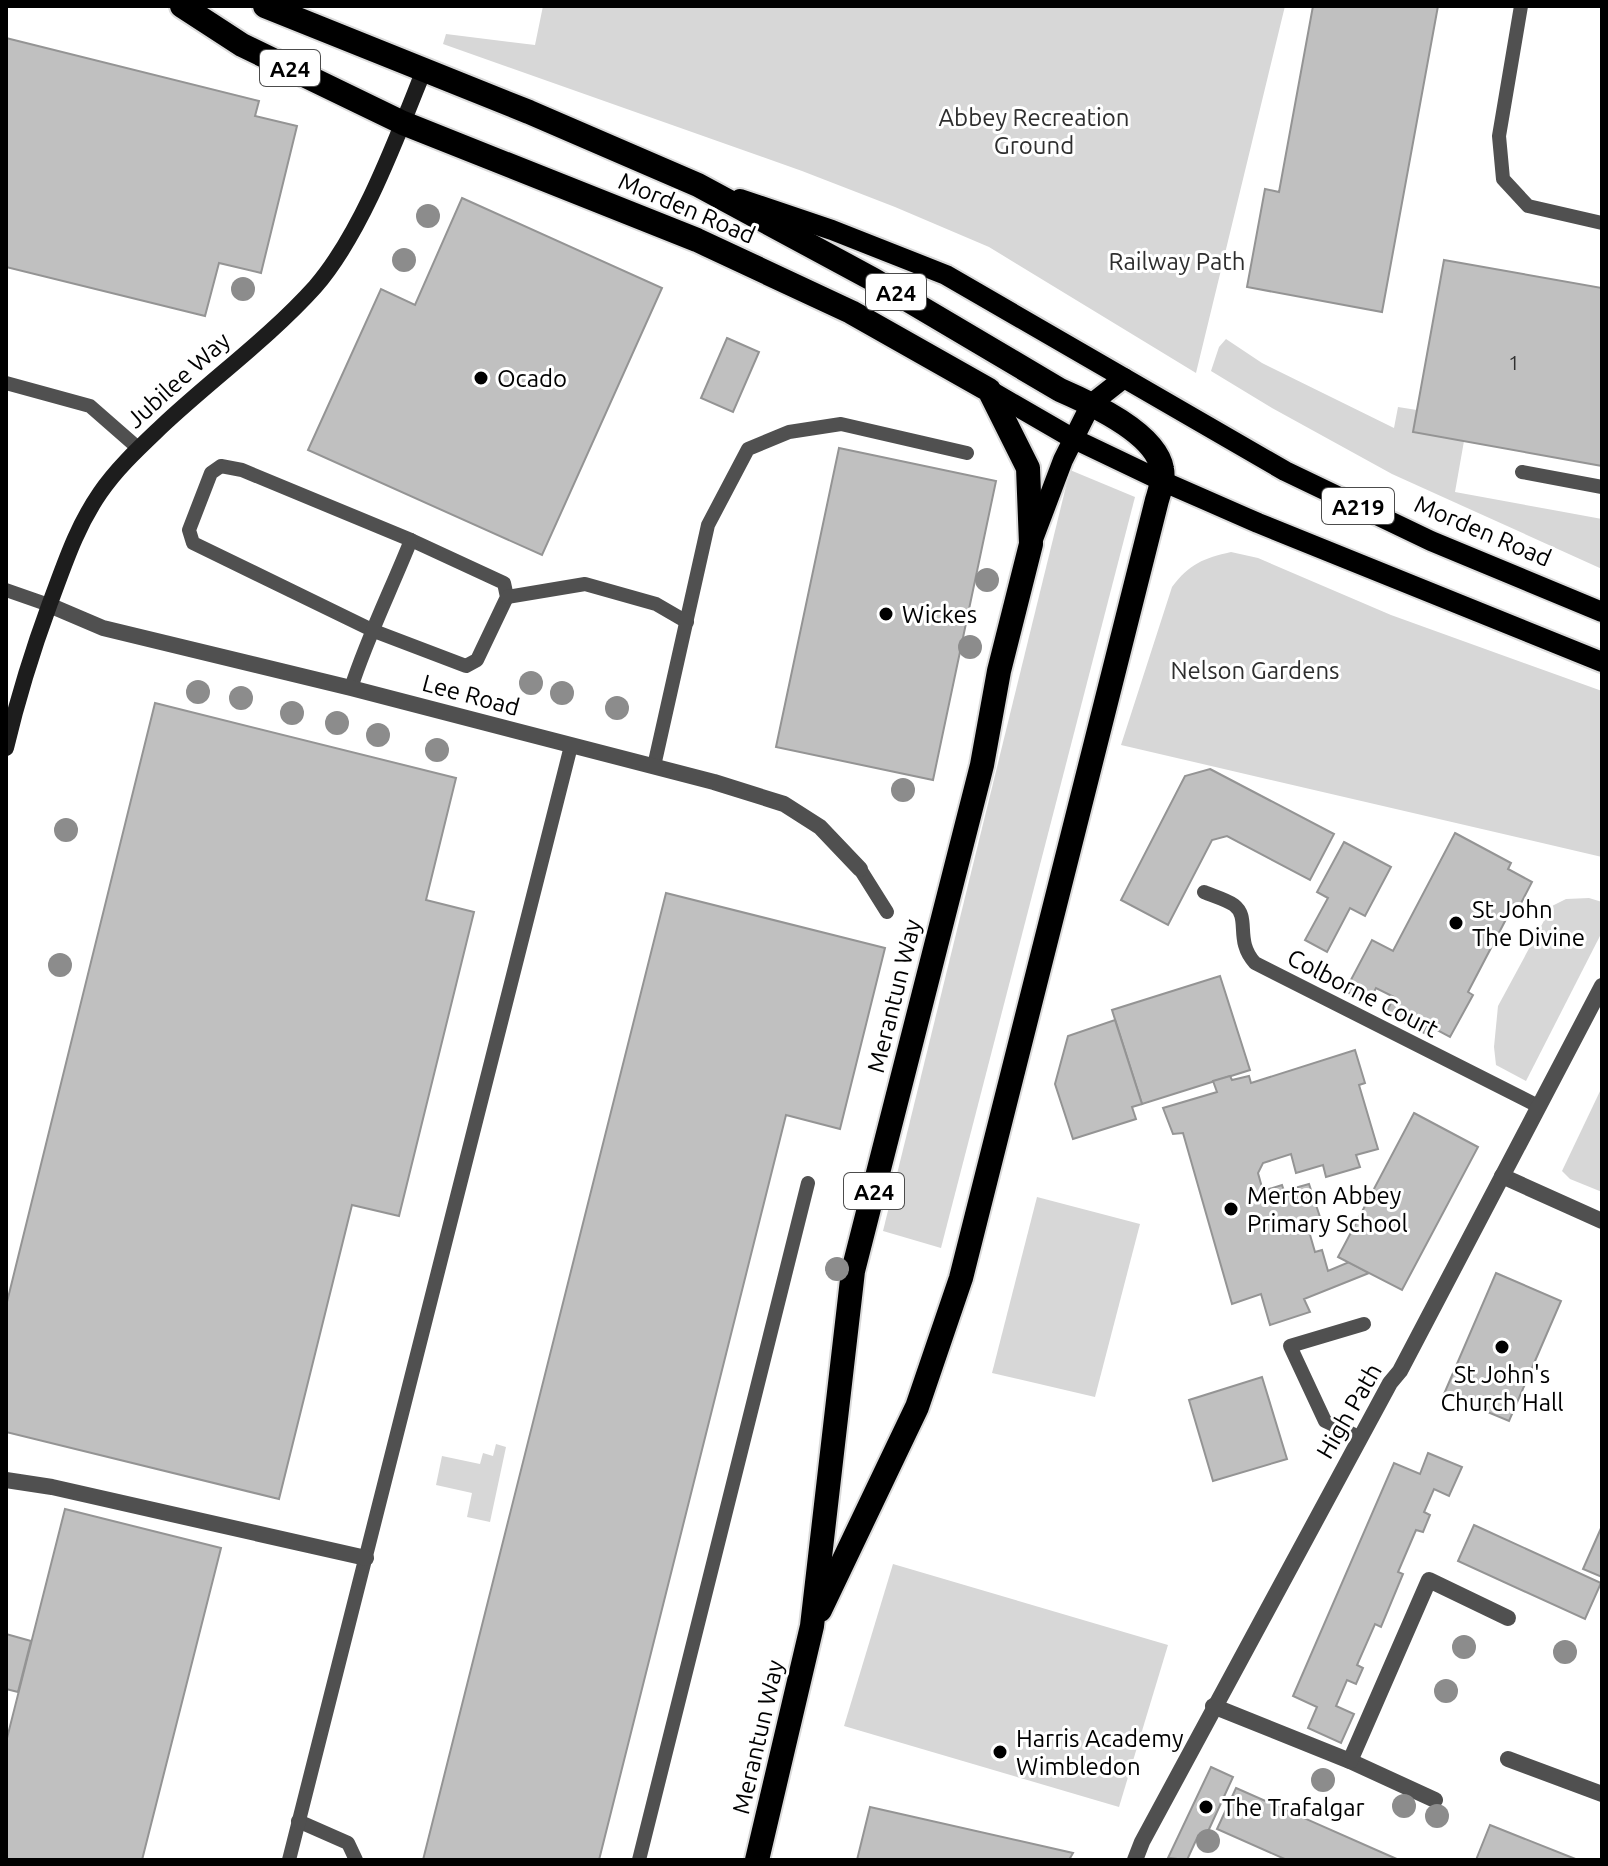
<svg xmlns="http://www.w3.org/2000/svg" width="1608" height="1866" font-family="Ubuntu,sans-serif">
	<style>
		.green { fill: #d7d7d7 }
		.building { fill: #c0c0c0; stroke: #949494; stroke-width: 2 }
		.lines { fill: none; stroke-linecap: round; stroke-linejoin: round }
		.primary-casing { stroke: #dbdbdb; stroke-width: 24 }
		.highway-casing { stroke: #dbdbdb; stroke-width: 28 }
		.lane { stroke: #505050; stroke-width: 14 }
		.street { stroke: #505050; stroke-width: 16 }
		.secondary { stroke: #1d1d1d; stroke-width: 16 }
		.primary { stroke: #000; stroke-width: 20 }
		.highway { stroke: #000; stroke-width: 24 }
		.tree { fill: #8c8c8c }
		.poi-dot { fill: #000; stroke: #fff; stroke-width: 3 }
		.labels { text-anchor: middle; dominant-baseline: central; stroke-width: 6; stroke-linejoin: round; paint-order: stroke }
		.number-label { font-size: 20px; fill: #303030 }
		.shield { fill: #fff; stroke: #4c4c4c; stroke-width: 2 }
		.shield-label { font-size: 22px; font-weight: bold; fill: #000 }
		.park-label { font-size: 24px; fill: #2e2e2e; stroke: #fff }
		.street-label { font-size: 24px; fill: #000; stroke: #fff }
		.poi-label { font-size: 24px; fill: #000; stroke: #fff; text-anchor: start }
	</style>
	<rect width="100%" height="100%" fill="#fff"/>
	<!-- green -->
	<g class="green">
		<path d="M543 6H1285L1196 373 989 247 895 207 802 171 443 44 446 34 535 45Z"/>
		<path d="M1226 339 1262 363 1394 428 1398 407 1417 410 1413 432 1464 441 1455 492 1602 519V569L1392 474 1272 408 1211 371 1219 347Z"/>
		<path d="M1070 470 1135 497 941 1248 883 1231Z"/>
		<path d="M1231 552 1258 558 1391 615 1602 691V857L1121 745 1172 587C1189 564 1204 558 1231 552Z"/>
		<path d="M1589 898 1602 902V932L1526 1081 1496 1065 1494 1047 1498 1006 1552 906 1566 899Z"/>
		<path d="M1602 1087V1192L1570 1179 1562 1171Z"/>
		<path d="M1037 1197 1140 1224 1095 1397 992 1373Z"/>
		<path d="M496 1444 506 1447 490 1522 467 1517 472 1493 436 1485 442 1456 480 1464 483 1453 493 1456Z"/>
		<path d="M893 1564 1168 1645 1119 1807 844 1726Z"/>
	</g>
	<!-- building -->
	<g class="building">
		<path d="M1313 6H1438L1382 312 1247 287 1265 189 1279 192Z"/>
		<path d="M6 38 259 101 255 116 297 126 261 273 219 263 205 316 6 267Z"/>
		<path d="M462 198 662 288 542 555 308 450 381 289 415 305Z"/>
		<path d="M1444 260 1602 288V466L1413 432Z"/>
		<path d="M727 338 759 352 733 412 701 398Z"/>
		<path d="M839 448 996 481 933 780 776 747Z"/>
		<path d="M155 703 456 778 426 900 474 912 399 1216 352 1205 279 1499 6 1432V1306Z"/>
		<path d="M1210 769 1334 834 1310 880 1227 836 1212 840 1168 925 1121 900 1185 776Z"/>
		<path d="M1455 833 1511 863 1508 869 1532 882 1519 907 1514 904 1468 992 1473 995 1450 1037 1428 1025 1424 1033 1386 1013 1394 997 1376 988 1368 1003 1345 991 1372 940 1393 951Z"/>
		<path d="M1344 842 1391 867 1365 916 1350 908 1327 952 1305 940 1328 898 1317 892Z"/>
		<path d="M666 893 885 948 840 1129 786 1115 599 1860H423Z"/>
		<path d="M1220 976 1250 1070 1142 1104 1112 1010Z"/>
		<path d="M1115 1020 1142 1104 1132 1107 1136 1119 1073 1139 1055 1084 1068 1036Z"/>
		<path d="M1355 1050 1365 1083 1359 1085 1378 1149 1356 1155 1360 1167 1326 1177 1323 1165 1296 1173 1291 1154 1263 1163 1258 1173 1263 1191 1282 1185 1284 1191 1309 1184 1320 1217 1306 1221 1315 1252 1322 1250 1328 1271 1349 1262 1369 1273 1304 1299 1310 1312 1270 1325 1261 1294 1232 1304 1183 1133 1173 1134 1163 1108 1217 1092 1213 1081 1230 1076 1232 1080 1249 1076 1251 1083Z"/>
		<path d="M1414 1113 1478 1147 1402 1290 1338 1257Z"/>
		<path d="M1496 1273 1561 1301 1509 1421 1444 1394Z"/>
		<path d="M1262 1377 1287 1459 1213 1481 1189 1400Z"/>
		<path d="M1428 1453 1462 1467 1449 1496 1434 1489 1424 1512 1430 1515 1423 1532 1416 1530 1398 1572 1403 1574 1381 1627 1375 1624 1357 1665 1363 1668 1356 1684 1347 1680 1336 1706 1354 1714 1341 1743 1308 1728 1317 1707 1293 1696 1394 1463 1420 1474Z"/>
		<path d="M65 1509 221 1548 142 1860H6V1742Z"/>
		<path d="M1474 1525 1601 1583 1585 1619 1458 1561Z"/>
		<path d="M1602 1526V1577L1583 1569Z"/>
		<path d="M6 1634 31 1641 18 1692 6 1689Z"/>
		<path d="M1211 1767 1233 1777 1205 1838 1198 1836 1187 1860 1168 1858Z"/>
		<path d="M1236 1788 1399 1860H1287L1217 1829Z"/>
		<path d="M870 1807 1073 1853 1069 1860H857Z"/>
		<path d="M1490 1825 1578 1860H1476Z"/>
	</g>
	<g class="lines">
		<defs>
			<g id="primary">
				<path d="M740 199 832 230 946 275 1285 471 1431 541 1602 612"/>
				<path d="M989 390 1072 438 1162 481 1258 523 1602 662"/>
				<path d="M1032 542 1063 460 1091 404 1124 378"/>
			</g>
			<g id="highway">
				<path d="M182 6 242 45 403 123 697 240 851 312 989 390 1028 468 1031 544 999 671 982 765 853 1271 812 1626 757 1860"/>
				<path d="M265 6 529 112 698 185 874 280 1060 390C1090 403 1156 433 1162 469 1164 479 1160 490 1157 500L961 1278 917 1407 820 1610"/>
			</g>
		</defs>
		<!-- primary casing -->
		<use href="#primary" class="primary-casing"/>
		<!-- highway casing -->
		<use href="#highway" class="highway-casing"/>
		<!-- lane -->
		<g class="lane">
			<path d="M1521 6 1499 136 1503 179 1528 206 1602 223"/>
			<path d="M6 383 90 406 138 448"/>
			<path d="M221 466 242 470 411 540 504 583 507 597 477 660 466 666 374 631 193 543 189 530 211 473Z"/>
			<path d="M1522 472 1602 487"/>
			<path d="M6 590 49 605"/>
			<path d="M507 597 585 584 656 604 687 622"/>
			<path d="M351 688C367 638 391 590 411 540"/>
			<path d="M654 766 708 525 748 449 789 432 841 424 967 453"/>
			<path d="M860 869 887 912"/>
			<path d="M1204 892C1213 896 1225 899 1234 905 1251 918 1234 940 1255 963L1538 1106"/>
			<path d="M1359 1437 1325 1421 1290 1346 1364 1324"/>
			<path d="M298 1821 348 1843 356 1860"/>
			<path d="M289 1860 571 746"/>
			<path d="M639 1860 808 1183"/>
		</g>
		<!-- street -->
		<g class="street">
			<path d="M49 605 103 628 351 688 714 782 784 804 820 827 860 869"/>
			<path d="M1502 1176 1602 1221"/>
			<path d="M6 1480 52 1487 366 1558"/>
			<path d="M1213 1706 1350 1761 1435 1800"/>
			<path d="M1508 1759 1602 1794"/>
			<path d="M1350 1761 1429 1580 1508 1618"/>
			<path d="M1135 1860 1142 1842 1390 1383 1400 1371 1602 986"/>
		</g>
		<!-- secondary -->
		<path class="secondary" d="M6 748C18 697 32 652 50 603 65 563 76 528 100 493 117 468 140 447 162 426 212 379 269 338 315 287 362 233 397 137 424 70"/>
		<!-- primary -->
		<use href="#primary" class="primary"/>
		<!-- highway -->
		<use href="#highway" class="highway"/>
	</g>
	<!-- trees -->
	<g class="tree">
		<circle cx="428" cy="216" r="12"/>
		<circle cx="404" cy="260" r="12"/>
		<circle cx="243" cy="289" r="12"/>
		<circle cx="987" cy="580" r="12"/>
		<circle cx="970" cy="647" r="12"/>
		<circle cx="531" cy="683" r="12"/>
		<circle cx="198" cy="692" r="12"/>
		<circle cx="562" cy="693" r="12"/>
		<circle cx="241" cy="698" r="12"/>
		<circle cx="617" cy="708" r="12"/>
		<circle cx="292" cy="713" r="12"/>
		<circle cx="337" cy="723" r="12"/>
		<circle cx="378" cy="735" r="12"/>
		<circle cx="437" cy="750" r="12"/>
		<circle cx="903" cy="790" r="12"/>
		<circle cx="66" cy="830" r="12"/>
		<circle cx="60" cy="965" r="12"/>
		<circle cx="837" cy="1269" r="12"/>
		<circle cx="1464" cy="1647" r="12"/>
		<circle cx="1565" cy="1652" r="12"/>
		<circle cx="1446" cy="1691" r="12"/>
		<circle cx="1323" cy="1780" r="12"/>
		<circle cx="1404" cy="1806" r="12"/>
		<circle cx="1437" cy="1816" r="12"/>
		<circle cx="1208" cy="1841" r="12"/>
	</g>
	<!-- markers -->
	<g class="poi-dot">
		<circle cx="481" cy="378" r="8"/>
		<circle cx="886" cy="614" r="8"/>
		<circle cx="1456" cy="923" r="8"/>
		<circle cx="1231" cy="1209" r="8"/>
		<circle cx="1502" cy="1347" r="8"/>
		<circle cx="1000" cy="1752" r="8"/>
		<circle cx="1206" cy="1807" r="8"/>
	</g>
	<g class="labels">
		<!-- number labels -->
		<g class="number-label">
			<text x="1514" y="362">1</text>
		</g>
		<!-- shield labels -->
		<g class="shield">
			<rect x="260" y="50" width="60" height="36" rx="6"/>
			<rect x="866" y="274" width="60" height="36" rx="6"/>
			<rect x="1322" y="488" width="72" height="36" rx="6"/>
			<rect x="844" y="1173" width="60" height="36" rx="6"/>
		</g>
		<g class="shield-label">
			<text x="290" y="68">A24</text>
			<text x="896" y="292">A24</text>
			<text x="1358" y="506">A219</text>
			<text x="874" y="1191">A24</text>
		</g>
		<!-- park labels -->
		<g class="park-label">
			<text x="1034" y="117">Abbey Recreation<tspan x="1034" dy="28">Ground</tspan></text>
			<text x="1177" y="261">Railway Path</text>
			<text x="1255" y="670">Nelson Gardens</text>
		</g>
		<!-- street labels -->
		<g class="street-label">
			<text transform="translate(687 208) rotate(23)">Morden Road</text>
			<text transform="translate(178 380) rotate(-42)">Jubilee Way</text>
			<text transform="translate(1483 531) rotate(23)">Morden Road</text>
			<text transform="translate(471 695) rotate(15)">Lee Road</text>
			<text transform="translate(1363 993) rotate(27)">Colborne Court</text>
			<text transform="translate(894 996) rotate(-76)">Merantun Way</text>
			<text transform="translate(1349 1411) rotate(-60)">High Path</text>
			<text transform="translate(758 1737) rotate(-77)">Merantun Way</text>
		</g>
		<!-- poi labels -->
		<g class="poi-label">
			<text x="497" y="378">Ocado</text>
			<text x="902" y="614">Wickes</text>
			<text x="1472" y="909">St John<tspan x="1472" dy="28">The Divine</tspan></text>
			<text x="1247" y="1195">Merton Abbey<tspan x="1247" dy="28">Primary School</tspan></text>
			<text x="1502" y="1374" text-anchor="middle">St John's<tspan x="1502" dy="28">Church Hall</tspan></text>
			<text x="1016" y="1738">Harris Academy<tspan x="1016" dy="28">Wimbledon</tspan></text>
			<text x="1222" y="1807">The Trafalgar</text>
		</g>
	</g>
	<!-- border -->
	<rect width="1608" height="1866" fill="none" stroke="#000000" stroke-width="16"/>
</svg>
